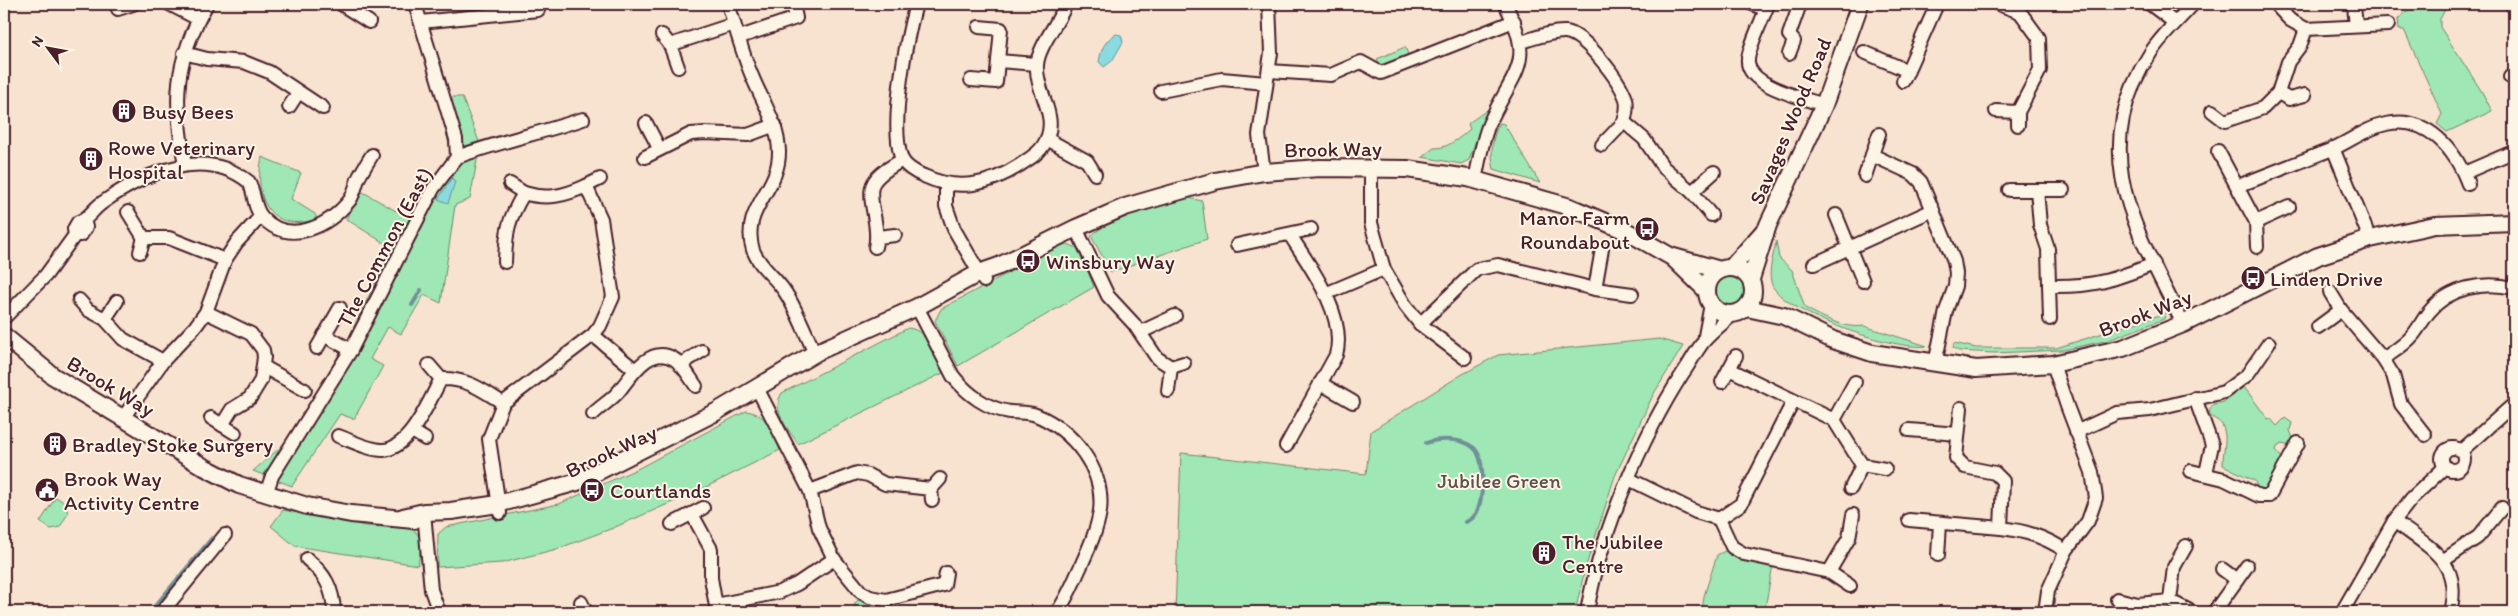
<svg xmlns="http://www.w3.org/2000/svg" width="2518" height="616" font-family="Itim,sans-serif">
	<style>
		.green { fill: #9fe7b4; stroke: #748370 }
		.water { fill: #89dbe0; stroke: #709098 }
		.lines { fill: none; stroke-linecap: round; stroke-linejoin: round }
		.stream { stroke: #709098; stroke-width: 4 }
		.street-casing { stroke: #4a1f2b; stroke-width: 16 }
		.secondary-casing { stroke: #4a1f2b; stroke-width: 20 }
		.street { stroke: #fcf5e5; stroke-width: 12 }
		.secondary { stroke: #fcf5e5; stroke-width: 16 }
		.labels { text-anchor: middle; dominant-baseline: central; stroke-width: 4; stroke-linejoin: round; paint-order: stroke }
		.poi-label { font-size: 21px; fill: #4a1f2b; stroke: #fcf5e5; text-anchor: start }
		.street-label { font-size: 21px; fill: #4a1f2b; stroke: #fcf5e5 }
		.park-label { font-size: 21px; fill: #5f514d; stroke: #fcf5e5 }
	</style>
	<rect width="100%" height="100%" fill="#f7e3cf"/>
	<filter id="ink" filterUnits="userSpaceOnUse"><feTurbulence type="fractalNoise" baseFrequency=".02" numOctaves="2"/><feDisplacementMap in="SourceGraphic" scale="10" xChannelSelector="R" yChannelSelector="G"/><feConvolveMatrix kernelMatrix="1 2 1 2 8 2 1 2 1" color-interpolation-filters="sRGB"/></filter>
	<g filter="url(#ink)">
		<!-- green -->
		<g class="green">
			<path d="M2415 4H2448L2440 19V27L2482 92 2492 111 2447 132 2437 124 2442 114 2404 30H2399L2398 19Z"/>
			<path d="M1405 47 1409 57 1384 67 1379 65 1377 59Z"/>
			<path d="M438 97H462L480 144 470 199 455 205 441 303 424 295 401 334 388 327 370 359 383 366 354 419 340 414 292 486 253 471 289 440 348 339 392 248 346 219 363 192 410 219 452 158Z"/>
			<path d="M1487 110 1469 160 1461 164 1422 157 1434 148C1447 149 1461 137 1470 129L1468 124 1470 122Z"/>
			<path d="M1500 123 1504 124 1540 183 1494 169C1490 156 1492 134 1500 123Z"/>
			<path d="M262 157 301 173 291 199 315 214 317 219C270 234 253 198 262 157Z"/>
			<path d="M1185 197 1202 201 1207 239 1111 272 1091 236C1112 216 1158 207 1185 197Z"/>
			<path d="M1776 241 1779 258 1792 270 1805 308C1823 317 1843 329 1864 326L1927 346C1896 351 1789 315 1773 287 1766 274 1774 255 1776 241Z"/>
			<path d="M1068 244 1079 249 1094 287 958 366 935 321 941 309 1060 245Z"/>
			<circle cx="1730" cy="291" r="17"/>
			<path d="M2166 313 2164 319 2109 340 2063 350 1994 353 1959 351 1953 348 1954 343 1976 348H2056Z"/>
			<path d="M908 328C929 330 935 357 943 373L798 444C789 429 770 411 782 393Z"/>
			<path d="M1659 339 1683 346 1653 395 1615 476 1585 569 1575 612H1175L1181 453 1366 474 1371 431 1461 375 1498 355Z"/>
			<path d="M2244 387 2268 419 2270 418 2277 426 2285 418 2292 423 2290 430 2294 442 2290 446 2282 444 2277 447 2276 451 2284 460 2263 492 2258 490 2255 481 2223 465C2222 452 2229 438 2222 425 2217 417 2203 418 2213 404L2224 402 2230 395Z"/>
			<path d="M746 411C769 414 771 431 780 450L698 491 613 528 557 549 502 563 437 567 438 534 446 527 559 504 639 468Z"/>
			<path d="M56 497 65 503 68 513 60 527 51 529 40 522Z"/>
			<path d="M283 510 366 526 407 528 416 532 422 541 418 565 295 546 271 526Z"/>
			<path d="M1725 551 1773 565 1765 608H1758V612H1702L1704 596 1717 555Z"/>
			<path d="M858 600 886 610V612H854L855 603Z"/>
		</g>
		<!-- water -->
		<g class="water">
			<path d="M1116 34 1121 35 1123 42 1112 61 1104 67 1099 62C1101 49 1105 40 1116 34Z"/>
			<path d="M452 178 455 182 448 203 438 199Z"/>
		</g>
		<g class="lines">
			<!-- stream -->
			<g class="stream">
				<path d="M412 305 421 290"/>
				<path d="M1426 443C1439 438 1463 438 1474 448 1486 459 1484 504 1475 515 1473 519 1469 520 1466 522"/>
				<path d="M150 612 212 538"/>
			</g>
			<defs>
				<g id="street">
					<path d="M169 4 198 19"/>
					<path d="M341 4 369 22"/>
					<path d="M728 4C736 28 742 53 752 76 762 101 778 123 779 151 780 191 740 208 753 250 759 266 773 275 783 289 796 307 805 333 815 353"/>
					<path d="M916 4C906 40 890 122 901 157 904 166 916 173 924 176 958 192 989 185 1020 165 1029 159 1038 154 1043 146 1062 117 1035 94 1037 65 1038 47 1059 22 1066 4"/>
					<path d="M1752 4 1766 9"/>
					<path d="M1768 4C1763 19 1750 43 1748 59 1745 86 1804 98 1824 105"/>
					<path d="M1998 4 2020 12 2039 38 2040 70 2018 112V125"/>
					<path d="M2150 4 2174 22"/>
					<path d="M2275 4 2290 20 2306 29"/>
					<path d="M2511 4 2514 7"/>
					<path d="M2354 6 2356 26"/>
					<path d="M118 9 133 4"/>
					<path d="M421 22 538 10"/>
					<path d="M662 35 670 45 678 67"/>
					<path d="M740 37 796 18 793 4"/>
					<path d="M1521 42C1535 38 1552 31 1566 32 1586 35 1620 81 1626 99 1628 107 1626 115 1624 122L1644 139 1663 167 1692 192 1711 215"/>
					<path d="M670 45 734 24"/>
					<path d="M1864 52 1908 71"/>
					<path d="M184 53 207 59 244 62 269 72 323 108"/>
					<path d="M1789 54 1794 41 1789 35 1800 4"/>
					<path d="M998 61 1037 64"/>
					<path d="M1269 71 1331 75 1361 62 1381 73 1514 21"/>
					<path d="M2510 77 2514 76"/>
					<path d="M971 80 996 82 1001 29 979 27"/>
					<path d="M1903 81 1937 4"/>
					<path d="M1161 91 1222 79 1266 83"/>
					<path d="M2278 93 2289 99 2305 95"/>
					<path d="M289 107 298 93"/>
					<path d="M1996 111 2018 112"/>
					<path d="M2212 111 2225 121 2263 108 2278 93 2288 62 2300 46 2306 29 2388 25"/>
					<path d="M646 123 659 148"/>
					<path d="M1047 139 1087 161 1095 174"/>
					<path d="M1602 145 1624 122"/>
					<path d="M2333 148 2370 239"/>
					<path d="M2218 151 2256 222 2257 247"/>
					<path d="M1872 155 1913 174 1921 182 1954 261 1956 273 1955 286 1946 311 1935 364"/>
					<path d="M457 157C498 142 541 133 583 119"/>
					<path d="M645 157 691 134 705 133 748 135 775 125"/>
					<path d="M185 165C173 101 174 61 207 4"/>
					<path d="M1371 168V223L1384 269 1405 305 1420 324 1465 358"/>
					<path d="M1264 172 1259 135 1271 53 1269 4"/>
					<path d="M2464 173 2508 154"/>
					<path d="M1865 176 1879 134"/>
					<path d="M1475 180C1479 162 1482 141 1489 124 1513 71 1537 64 1505 4"/>
					<path d="M510 184 524 193"/>
					<path d="M946 185V206L954 229 984 281"/>
					<path d="M586 186 600 179"/>
					<path d="M2238 186C2269 174 2300 162 2330 150 2349 142 2366 128 2386 124 2427 115 2455 149 2468 184"/>
					<path d="M2009 190H2063"/>
					<path d="M2037 190 2040 225 2048 249 2050 319"/>
					<path d="M1692 192 1714 172"/>
					<path d="M128 212 144 238H169L225 260"/>
					<path d="M1836 215 1863 281"/>
					<path d="M2256 222 2289 207"/>
					<path d="M1076 228 1108 296 1134 324 1157 358 1171 367 1168 391"/>
					<path d="M75 235 74 229 78 222C88 220 93 209 102 203 143 174 203 145 249 182 255 193 253 207 262 217 289 247 329 226 350 200 354 194 356 185 358 179 362 171 367 163 372 155"/>
					<path d="M878 237 895 235"/>
					<path d="M1237 245 1311 229"/>
					<path d="M875 247C881 225 865 197 874 182 880 172 893 166 902 160"/>
					<path d="M140 252 144 238"/>
					<path d="M1814 264 1933 210"/>
					<path d="M2050 286C2094 287 2113 280 2154 264"/>
					<path d="M1595 289 1602 249"/>
					<path d="M2330 292 2341 310 2383 359 2393 375 2401 404 2425 435"/>
					<path d="M1325 294 1384 269"/>
					<path d="M79 300 88 310 105 319 123 339 163 361"/>
					<path d="M917 307 953 376C967 394 987 409 1010 412 1019 413 1028 412 1036 415 1073 430 1105 470 1100 511 1097 531 1088 550 1080 568 1073 583 1067 599 1057 612"/>
					<path d="M206 312 251 334 263 350 264 357 261 380 250 398 232 409 222 425"/>
					<path d="M4 318 46 275 75 235H81L86 227 84 221"/>
					<path d="M105 319 117 301"/>
					<path d="M1420 324 1477 269 1498 265 1595 289 1632 294"/>
					<path d="M2183 324C2137 230 2085 154 2151 52 2163 34 2179 20 2193 4"/>
					<path d="M2318 327 2341 310"/>
					<path d="M1141 332 1175 316"/>
					<path d="M324 335 351 350"/>
					<path d="M593 335 634 369"/>
					<path d="M1704 341 1711 304"/>
					<path d="M317 348 340 308"/>
					<path d="M2383 359C2393 352 2405 345 2413 335 2419 328 2423 319 2429 312 2449 287 2484 281 2514 288"/>
					<path d="M429 365 441 379"/>
					<path d="M680 365 702 351"/>
					<path d="M264 367 305 390"/>
					<path d="M1171 367 1184 363"/>
					<path d="M1729 369 1834 420"/>
					<path d="M1722 382 1736 356"/>
					<path d="M1855 382 1834 420 1862 465 1885 469"/>
					<path d="M1320 383 1353 402"/>
					<path d="M757 388 810 491 819 528 834 559 861 592 870 597 886 600 944 585 946 573"/>
					<path d="M2195 398 2212 445 2206 473"/>
					<path d="M1793 402 1741 504 1719 519 1732 547 1744 554 1829 572 1850 586"/>
					<path d="M1961 408 1956 458 1965 467 1995 473 2003 481 2001 528C2026 531 2045 537 2066 551"/>
					<path d="M593 414C601 406 613 399 619 391 631 376 650 344 674 359 683 364 690 378 696 386"/>
					<path d="M123 418 163 361 195 327 206 312 225 260 237 242 261 216"/>
					<path d="M211 418 235 433"/>
					<path d="M1909 430 1958 434"/>
					<path d="M412 431 425 439"/>
					<path d="M2076 432 2117 413 2150 410 2224 392 2247 375 2269 343"/>
					<path d="M338 436C352 441 369 450 383 450 410 449 430 399 441 379 467 378 482 390 503 403"/>
					<path d="M1286 446 1336 355C1347 316 1310 266 1290 235"/>
					<circle cx="2453" cy="459" r="11"/>
					<path d="M2461 451 2514 404"/>
					<path d="M2191 471 2224 479 2259 496H2269L2298 443"/>
					<path d="M1629 479 1696 512 1719 519"/>
					<path d="M1851 488 1862 465"/>
					<path d="M810 491 857 473 868 475 885 484 931 489"/>
					<path d="M266 494 272 476 351 350 433 189 457 157 456 139 415 4"/>
					<path d="M932 500 931 489 940 479"/>
					<path d="M424 512 431 590 439 612"/>
					<path d="M500 513 489 439 503 403 593 335 600 326 613 297 601 219 586 186C564 196 547 200 524 193 508 220 506 230 505 262"/>
					<path d="M692 514 711 549V578L717 612"/>
					<path d="M1909 520 2001 528"/>
					<path d="M2394 521C2428 547 2463 561 2450 612"/>
					<path d="M672 524 703 508"/>
					<path d="M1938 555 1940 524"/>
					<path d="M307 559C325 574 333 588 334 612"/>
					<path d="M2444 560 2478 537 2502 508"/>
					<path d="M2222 569 2237 580"/>
					<path d="M1829 572 1849 538 1853 515"/>
					<path d="M2117 599 2138 604 2170 601 2192 612"/>
					<path d="M2170 601 2174 567 2186 546"/>
					<path d="M581 602 586 612"/>
					<path d="M716 605 780 592 797 584 834 559"/>
					<path d="M162 612 225 535"/>
					<path d="M1587 612C1600 535 1641 438 1683 373 1690 363 1696 351 1704 341 1712 332 1723 323 1732 315"/>
					<path d="M2045 612 2048 591 2066 551 2088 521 2096 498 2092 472 2067 406 2053 364"/>
					<path d="M2214 612 2247 566"/>
					<path d="M2342 612 2394 521 2412 498 2445 467"/>
				</g>
				<g id="secondary">
					<path d="M1672 257 1707 291"/>
					<circle cx="1730" cy="291" r="23"/>
					<path d="M1731 268 1763 232"/>
					<path d="M1751 279 1768 225 1824 105 1860 4"/>
					<path d="M1747 308 1784 316 1833 340 1872 353 1976 369 2053 364 2123 348 2183 324 2318 256 2370 239 2435 225 2514 222"/>
					<path d="M4 336 53 376 204 467 239 485 307 506 351 514 414 520"/>
					<path d="M403 517 424 512 451 511 498 504 577 482 716 412 817 352 917 307 979 273 999 266 1076 228 1125 207 1215 181 1264 172 1320 168 1407 169 1468 178 1570 207 1626 231 1670 256 1720 270"/>
				</g>
			</defs>
			<!-- street casing -->
			<use href="#street" class="street-casing"/>
			<!-- secondary casing -->
			<use href="#secondary" class="secondary-casing"/>
			<!-- street -->
			<use href="#street" class="street"/>
			<!-- secondary -->
			<use href="#secondary" class="secondary"/>
		</g>
	</g>
	<!-- icons -->
	<defs>
		<symbol id="building-disc" viewBox="-11 -11 22 22"><circle r="9.5" fill="#4a1f2b" stroke="#fcf5e5"/><path d="M-4-6H4V6H1V3H-1V6H-4ZM-2.5-4.3h1.7v1.8h-1.7ZM.8-4.3h1.7v1.8H.8ZM-2.5-1h1.7V.8h-1.7ZM.8-1h1.7V.8H.8Z" fill="#fff"/></symbol>
		<symbol id="bus-disc" viewBox="-11 -11 22 22"><circle r="9.5" fill="#4a1f2b" stroke="#fcf5e5"/><path d="M-5-6H5V4H4V6H2V4H-2V6H-4V4H-5ZM-3.5-4V0h7V-4ZM-3.5 1.2v1.5H-2V1.2ZM2 1.2v1.5H3.5V1.2Z" fill="#fff"/></symbol>
		<symbol id="civic-disc" viewBox="-11 -11 22 22"><circle r="9.5" fill="#4a1f2b" stroke="#fcf5e5"/><path d="M-.6-6.5H3V-4.5H.6V-3L4-1V1h2V6H-6V1h2V-1L-.6-3ZM-1.2 2.5V6h2.4V2.5Z" fill="#fff"/></symbol>
	</defs>
	<g fill-rule="evenodd">
		<use href="#building-disc" x="110" y="97" width="28" height="28"/>
		<use href="#building-disc" x="77" y="145" width="28" height="28"/>
		<use href="#bus-disc" x="1633" y="215" width="28" height="28"/>
		<use href="#bus-disc" x="1014" y="247" width="28" height="28"/>
		<use href="#bus-disc" x="2239" y="264" width="28" height="28"/>
		<use href="#building-disc" x="41" y="430" width="28" height="28"/>
		<use href="#civic-disc" x="33" y="476" width="28" height="28"/>
		<use href="#bus-disc" x="578" y="476" width="28" height="28"/>
		<use href="#building-disc" x="1530" y="539" width="28" height="28"/>
	</g>
	<g class="labels">
		<!-- poi labels -->
		<g class="poi-label">
			<text x="142" y="111">Busy Bees</text>
			<text x="108" y="147">Rowe Veterinary<tspan x="108" dy="24">Hospital</tspan></text>
			<text x="1630" y="217" text-anchor="end">Manor Farm<tspan x="1630" dy="24">Roundabout</tspan></text>
			<text x="1046" y="261">Winsbury Way</text>
			<text x="2270" y="278">Linden Drive</text>
			<text x="72" y="444">Bradley Stoke Surgery</text>
			<text x="64" y="478">Brook Way<tspan x="64" dy="24">Activity Centre</tspan></text>
			<text x="610" y="490">Courtlands</text>
			<text x="1562" y="541">The Jubilee<tspan x="1562" dy="24">Centre</tspan></text>
		</g>
		<!-- street labels -->
		<g class="street-label">
			<text transform="translate(1790 121) rotate(-67)">Savages Wood Road</text>
			<text transform="translate(1333 149) rotate(-1)">Brook Way</text>
			<text transform="translate(384 247) rotate(-62)">The Common (East)</text>
			<text transform="translate(2145 313) rotate(-21)">Brook Way</text>
			<text transform="translate(111 386) rotate(31)">Brook Way</text>
			<text transform="translate(611 451) rotate(-25)">Brook Way</text>
		</g>
		<!-- park labels -->
		<g class="park-label">
			<text x="1499" y="480">Jubilee Green</text>
		</g>
	</g>
	<!-- margin -->
	<rect width="2518" height="616" fill="none" stroke="#fcf5e5" stroke-width="20"/>
	<rect x="10" y="10" width="2498" height="596" fill="none" stroke="#4a1f2b" stroke-width="2" filter="url(#ink)"/>
	<!-- north arrow -->
	<g transform="translate(48 48) rotate(302)" stroke="#fcf5e5" stroke-width="4" paint-order="stroke">
	<path d="M0-4L9 19L0 12L-9 19Z" fill="#4a1f2b"/>
	<text y="-8" font-size="14" font-weight="bold" text-anchor="middle" fill="#4a1f2b">N</text>
	</g>
</svg>
